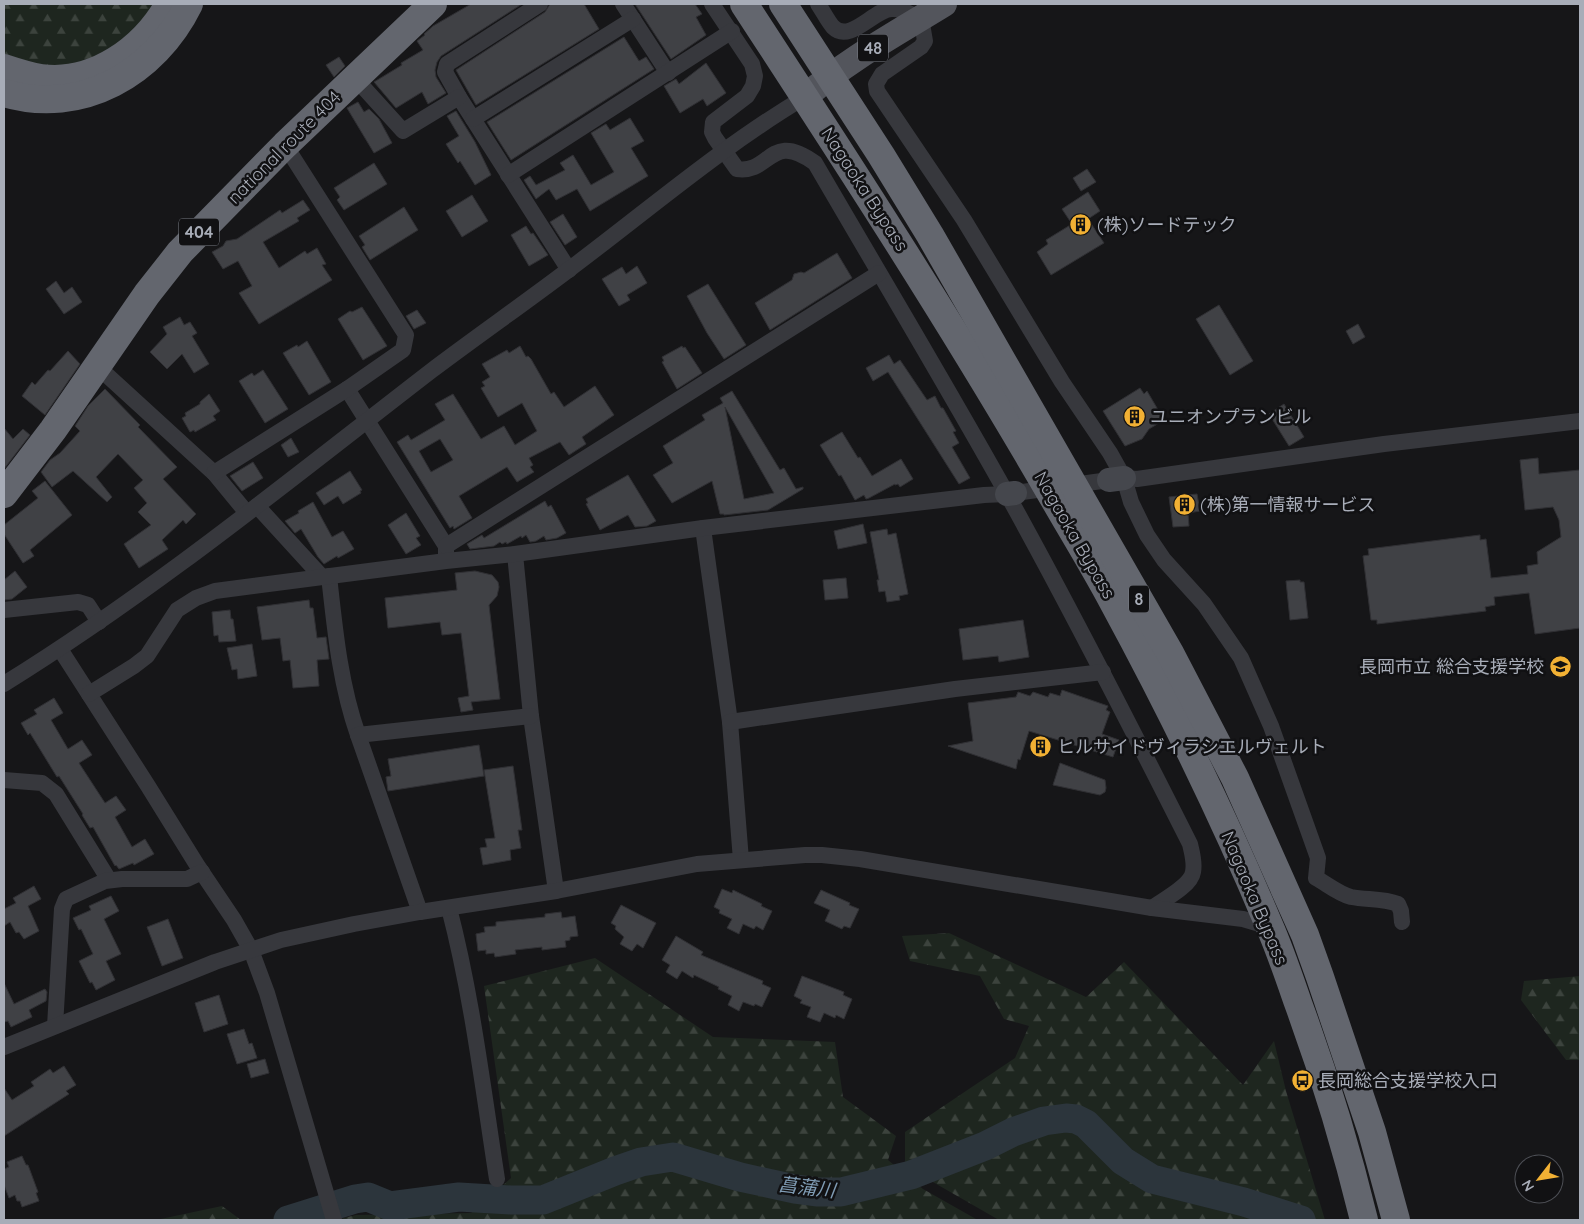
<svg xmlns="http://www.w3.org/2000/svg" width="1584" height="1224" font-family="Quicksand,'Noto Sans JP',sans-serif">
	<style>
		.forest { fill: url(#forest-firs) }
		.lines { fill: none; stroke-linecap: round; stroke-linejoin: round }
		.river { stroke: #2c353c; stroke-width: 29 }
		.building { fill: #404145; stroke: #303034; fill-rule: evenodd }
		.street { stroke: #37383d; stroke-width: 16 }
		.secondary { stroke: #45474d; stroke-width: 24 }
		.primary { stroke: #53555c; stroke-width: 26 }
		.highway { stroke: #63666e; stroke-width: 28 }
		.labels { text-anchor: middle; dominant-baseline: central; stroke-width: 5; stroke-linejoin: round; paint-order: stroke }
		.shield { fill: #111113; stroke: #7b7e86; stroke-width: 1 }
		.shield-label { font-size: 16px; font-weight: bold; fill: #a8adb8 }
		.street-label { font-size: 18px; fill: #a8adb8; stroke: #111113 }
		.poi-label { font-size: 18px; fill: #a8adb8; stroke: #111113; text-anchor: start }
		.water-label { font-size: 19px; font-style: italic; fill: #7f9bb3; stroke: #111113 }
	</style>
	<defs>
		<pattern id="forest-firs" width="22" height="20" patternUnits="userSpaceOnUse" patternTransform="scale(1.25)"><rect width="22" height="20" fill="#1e261f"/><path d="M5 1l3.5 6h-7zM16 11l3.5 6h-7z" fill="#3c433d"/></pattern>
	</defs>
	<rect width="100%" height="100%" fill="#161618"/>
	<!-- forest -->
	<g class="forest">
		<path d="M4 4H157L122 44 74 66H35L4 55Z"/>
		<path d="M949 933 1086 997 1124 962 1243 1085 1274 1041 1286 1091 1325 1220H999L905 1166V1132L1015 1058 1029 1026 1004 1019 980 976 910 961 902 936Z"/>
		<path d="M595 958 713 1037 835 1042 843 1097 896 1136 888 1160 923 1189 976 1219 954 1220H336L356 1215 471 1213 511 1178 484 986Z"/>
		<path d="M1580 976V1060H1566L1521 1000 1524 981Z"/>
		<path d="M222 1206 241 1220H156Z"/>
	</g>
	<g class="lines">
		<!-- river -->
		<path class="river" d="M288 1220 355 1199 368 1197 390 1206 459 1197 511 1200H543L615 1171 641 1162 673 1157 740 1177 795 1189 818 1192H841L911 1175 985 1146 1013 1132 1044 1121 1066 1118 1076 1119 1086 1124 1123 1161 1152 1179 1244 1202 1301 1220"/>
	</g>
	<!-- building -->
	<g class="building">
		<path d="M471 4H522L441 56 437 62 435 70 436 77 446 93 428 104 422 92 396 108 374 82 402 65 401 63 423 50 417 41 425 35 424 34 433 26Z"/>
		<path d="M550 4H584L599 29 476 105 456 70 545 12Z"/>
		<path d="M635 4H695L702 14 696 17 706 35 671 59Z"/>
		<path d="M624 37 639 61 646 57 654 69 511 160 487 122Z"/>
		<path d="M339 57 345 66 334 77 326 65Z"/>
		<path d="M706 63 726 93 707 106 703 99 680 113 664 86 676 79 679 84Z"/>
		<path d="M358 102 364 112 369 109 379 119 392 143 374 153 347 108Z"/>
		<path d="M456 111 475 142 491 175 475 185 460 161 458 163 446 144 459 136 447 116Z"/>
		<path d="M630 118 644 141 631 148 648 176 590 211 577 189 556 200 549 189 536 199 524 180 530 176 536 185 565 170 560 163 573 155 591 185 614 172 591 133 606 124 610 130Z"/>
		<path d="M374 163 387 184 344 210 337 200 340 197 334 188Z"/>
		<path d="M1087 169 1096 182 1081 191 1073 178Z"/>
		<path d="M1088 192 1100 211 1088 219 1104 243 1051 275 1037 252 1048 244 1046 240 1072 224 1062 209Z"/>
		<path d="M472 195 488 221 462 237 446 211Z"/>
		<path d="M303 200 310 210 297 218 299 221 263 242 279 268 305 251 307 254 317 248 326 264 322 265 332 280 259 324 239 293 252 286 238 261 223 269 212 252 223 246 226 241 237 239 280 210 282 213Z"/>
		<path d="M404 207 418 230 370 260 362 247 365 245 359 236Z"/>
		<path d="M563 214 577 237 565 245 550 222Z"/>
		<path d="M526 226 531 234 533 233 548 255 529 266 511 235Z"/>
		<path d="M837 253 852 278 770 330 755 303 792 280 794 274 801 272 804 273Z"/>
		<path d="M637 266 647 283 627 295 630 300 619 306 602 279 622 267 626 274Z"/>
		<path d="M56 281 64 293 72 287 82 302 64 314 46 289Z"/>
		<path d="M708 284 746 345 724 359 707 333 687 296Z"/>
		<path d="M1219 305 1253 361 1230 375 1196 319Z"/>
		<path d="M362 307 387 346 363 360 338 319 350 311 352 312Z"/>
		<path d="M417 310 426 323 414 329 406 316Z"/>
		<path d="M180 317 184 325 190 322 197 333 192 336 209 364 194 373 182 354 167 369 150 352 167 334 163 327Z"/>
		<path d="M1358 324 1365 337 1353 344 1346 331Z"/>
		<path d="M307 341 331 382 309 395 283 353 297 345 298 347Z"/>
		<path d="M520 346 526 357 528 356 531 359 551 394 554 392 564 407 595 386 614 415 582 437 586 444 569 455 560 442 529 458 533 465 530 467 534 472 517 482 507 467 459 496 472 518 454 529 453 526 450 528 397 442 408 435 411 440 445 420 435 404 453 394 481 439 504 426 515 445 537 431 522 403 498 417 481 388 485 386 482 382 490 377 482 364 507 350 509 353ZM440 439 453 460 431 472 419 451Z"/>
		<path d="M682 346 683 348 685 347 702 373 677 389 662 362 664 361 662 357Z"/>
		<path d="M68 351 80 364 45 415 22 396 32 382 35 385 48 370 50 371Z"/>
		<path d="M889 355 894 364 900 360 927 400 935 396 941 408H943L956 431 953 432 959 443 952 447 970 478 959 484 888 372 873 381 866 368Z"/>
		<path d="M263 370 288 409 265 423 239 381 252 373 254 376Z"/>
		<path d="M1140 388 1144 394 1147 391 1164 420 1149 429 1142 439 1125 446 1103 411Z"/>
		<path d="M105 389 140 425 138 427 177 467 163 479 196 514 186 524 183 520 162 540 168 549 139 568 124 544 151 525 138 512 147 503 134 488 143 480 118 454 96 477 112 497 107 502 73 471 52 487 41 472 50 460 60 453 80 431 75 426 88 406Z"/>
		<path d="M732 391 780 470 784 468 796 489 803 487V489L768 510 724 515V514H720L712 481 672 503 653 475 673 463 663 446 705 420 702 415 723 403 720 398ZM725 407 774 493 744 499Z"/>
		<path d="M209 394 220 411 213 416 216 420 195 432 194 430 190 432 182 418 186 416 185 413 200 404V402Z"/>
		<path d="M1284 404 1304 437 1289 446 1269 414Z"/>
		<path d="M4 428 13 439 23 429 30 435 4 469Z"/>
		<path d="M842 432 858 458 860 457 872 476 901 459 913 479 900 487 898 484 895 485V484L869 498 866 499 864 495 855 500 841 475 839 476 820 445Z"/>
		<path d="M291 438 299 452 288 457 281 445Z"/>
		<path d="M1538 458 1539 474 1580 470V628L1535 634 1529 593 1494 597 1495 605 1485 607 1486 611 1377 624V620H1371L1363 556 1369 555 1368 549 1480 535V540L1486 539 1491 578 1528 574 1527 566 1538 564 1537 552 1561 537 1559 520 1553 507 1525 510 1520 460Z"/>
		<path d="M253 462 263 478 242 491 230 476Z"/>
		<path d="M350 471 362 490 360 491 361 493 343 504 338 496 324 505 316 493Z"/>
		<path d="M628 475 656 521 647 526 635 527 628 515 600 530 586 504 588 503 586 499Z"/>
		<path d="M45 481 72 515 30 550 34 556 23 563 4 534V525L38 498 32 491Z"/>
		<path d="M1197 494 1200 511 1188 513 1189 526 1173 527 1169 497Z"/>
		<path d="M545 501 548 507 551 505 566 533 557 538 546 540 544 536 536 541 530 542 526 535 522 538 521 536 507 544 506 542 502 544 500 542 494 546 470 549 467 544 482 535 484 538Z"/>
		<path d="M313 502 332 537 343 531 354 549 338 558 337 556 324 564 318 557 301 529 295 533 285 521 299 513 298 511Z"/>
		<path d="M406 513 420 536 416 538 421 545 406 554 388 525Z"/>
		<path d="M863 524 867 543 838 549 834 531Z"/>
		<path d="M887 529 888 535 896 533 908 594 899 596 900 600 887 602 885 591 879 592 877 580H879L870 532Z"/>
		<path d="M15 571 27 587 12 599 4 600V580Z"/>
		<path d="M475 571 492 575 498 582 499 587 497 596 489 605 500 699 471 702 473 710 461 712 458 698 469 696 461 633 442 635 440 622 388 628 385 598 457 590 455 573Z"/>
		<path d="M846 578 848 598 825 600 823 580Z"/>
		<path d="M1300 580V582H1304L1308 618 1290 620 1286 581Z"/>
		<path d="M309 600 310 608H313L317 638 326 637 329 659 317 660 319 686 293 688 290 660 283 661 280 638 262 640 257 607Z"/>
		<path d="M230 610 231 619H233L236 641 219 642 218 635 214 636 212 612Z"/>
		<path d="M1023 620 1029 657 999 662 998 656 963 660 959 629Z"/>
		<path d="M252 644 257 676 238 679 237 669 232 670 227 648Z"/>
		<path d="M1062 690 1108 706 1106 710 1110 712 1102 734 1119 740 1113 757 1029 731 1020 760 1018 759 1016 769 948 746 973 741 968 703 1016 697 1018 692 1030 696 1033 692 1048 697 1050 693 1060 696Z"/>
		<path d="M54 698 63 713 51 720 68 749 82 740 92 755 79 763 105 803 116 796 126 810 115 817 132 847 145 839 154 854 134 865 133 863 119 869 116 865 115 866 93 827 90 828 82 815 83 814 59 776 57 777 30 733 28 735 21 723 37 714 34 710Z"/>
		<path d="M479 745 484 776 388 791 386 777 391 776 388 759Z"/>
		<path d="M1060 763 1105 780 1106 788 1105 792 1100 795 1053 785Z"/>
		<path d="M513 766 522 830H518L521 848 510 850 511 860 483 865 480 848 487 847 485 839 495 838 484 770Z"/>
		<path d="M34 886 41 899 28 906 39 931 24 939 19 932 16 933 10 922 4 926V909L16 903 13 898Z"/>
		<path d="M722 889 732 893 733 890 762 904 761 906 772 911 763 930 756 926 754 929 743 924 739 934 727 928 732 919 719 913 720 910 714 907Z"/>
		<path d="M821 890 850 903 849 905 859 909 850 928 844 926 842 929 825 921 830 910 814 903Z"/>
		<path d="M111 896 119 911 104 919 121 954 106 961 115 980 96 990 92 982 90 983 79 961 93 954 81 929 79 930 73 918 91 910 89 906Z"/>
		<path d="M621 905 656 923 643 948 637 944 632 951 620 944 624 937 615 929 616 926 611 923Z"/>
		<path d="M561 912 562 918 575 916 578 936 570 937V940L565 941 566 947 542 950V947L515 950 516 954 495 957 494 953 486 954V950L478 951 476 934 485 932 484 927 496 926V922L545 917V914Z"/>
		<path d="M168 919 183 958 162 966 147 927Z"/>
		<path d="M676 936 703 952 701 955 763 981 762 984 771 988 762 1007 755 1004 754 1006 743 1002 739 1011 728 1005 732 996 718 989 719 987 694 975 693 978 682 971 677 979 666 972 670 965 662 960Z"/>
		<path d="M802 976 844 992 843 995 852 999 844 1019 836 1015 835 1018 824 1013 820 1022 807 1017 811 1007 800 1003 802 1000 794 996Z"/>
		<path d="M4 983 14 1004 45 989 47 992 46 1001 29 1010 32 1017 11 1027 8 1021 4 1022Z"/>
		<path d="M219 995 228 1024 204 1032 195 1003Z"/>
		<path d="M244 1029 249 1044 252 1043 257 1058 237 1064 227 1034Z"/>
		<path d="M265 1059 269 1073 251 1078 247 1064Z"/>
		<path d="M64 1066 76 1085 66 1091 69 1094 4 1136V1088L12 1100 34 1086 31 1082 50 1069 53 1073Z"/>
		<path d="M22 1156 26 1165H28L38 1192 36 1193 39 1201 22 1207 20 1201H17L15 1195 9 1198 4 1185V1169L9 1167 7 1162Z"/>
	</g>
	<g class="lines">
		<!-- street -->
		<g class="street">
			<path d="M540 4 447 64 445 72 459 97 569 270"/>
			<path d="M623 4 668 73"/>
			<path d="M712 4 752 64 755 76 753 86 747 96 713 122 712 132 715 138 737 169C771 174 770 130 815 163 879 273 945 383 1007 494 1071 609 1131 727 1190 844 1192 853 1195 862 1193 872 1191 886 1163 900 1152 908"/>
			<path d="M818 4C823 11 827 20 833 27 850 44 874 9 892 9 901 8 912 15 921 18L925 41 921 47 882 74 876 84 877 91 964 220 1062 382 1110 453 1124 478 1131 502 1147 535 1164 560 1204 604 1241 658 1271 726 1318 858 1316 878C1327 884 1339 894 1351 897 1367 900 1383 898 1398 904L1401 911 1402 922"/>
			<path d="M355 78 403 131 459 97"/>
			<path d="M473 119 633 19"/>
			<path d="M508 175 732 31"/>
			<path d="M97 366 214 473 247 513"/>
			<path d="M347 389 446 546V556"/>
			<path d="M214 473 347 389 403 350 406 335 285 145"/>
			<path d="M1124 478 1137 479 1384 444 1580 421"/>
			<path d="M1015 493 1109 480"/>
			<path d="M257 506 322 577"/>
			<path d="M703 528 730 722 741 860"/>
			<path d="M446 546 879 273"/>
			<path d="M515 554 531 716 556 891"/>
			<path d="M329 576C335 630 340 684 358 735"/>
			<path d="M4 610 78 602 88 605 99 622"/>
			<path d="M60 649 148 786 197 865 234 920 251 950 267 993 334 1220"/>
			<path d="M4 684C154 591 291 479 431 371 476 337 522 305 567 271 646 212 721 147 805 97"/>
			<path d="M89 694 134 666 147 656 177 610 196 598 215 591 446 561 515 554 703 528 984 495 1007 494"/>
			<path d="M730 722 955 689 1103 672"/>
			<path d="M4 780 42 783 56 794 109 880"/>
			<path d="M449 908C472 996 483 1089 497 1179"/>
			<path d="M420 912 358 735 531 716"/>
			<path d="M55 1026 62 909 66 899 105 881 122 879H187L202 872"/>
			<path d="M4 1047 215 962 281 940 354 924 420 912 556 891 697 864 805 855H822L860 859 1152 908 1243 919 1270 927"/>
		</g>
		<!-- secondary -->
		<g class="secondary">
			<path d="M1109 480 1124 478"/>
			<path d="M1007 494 1015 493"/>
		</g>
		<!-- primary -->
		<path class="primary" d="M805 97C847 60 897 33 944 4"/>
		<!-- highway -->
		<g class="highway">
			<path d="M744 4C851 168 957 331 1055 501 1074 534 1095 568 1113 602 1170 707 1223 815 1269 925 1280 950 1289 977 1298 1003 1324 1074 1346 1146 1364 1220"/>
			<path d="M783 4 881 155 930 235 1170 653 1235 778 1305 935 1320 977 1372 1132 1396 1220"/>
			<path d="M4 68C16 72 28 76 41 78 94 85 144 49 169 4"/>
			<path d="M4 93C82 116 155 73 189 4"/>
			<path d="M4 494 53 430 147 294 180 252 285 145 433 4"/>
		</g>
	</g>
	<!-- icons -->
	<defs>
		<symbol id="building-disc" viewBox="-11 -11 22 22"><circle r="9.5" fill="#f2b134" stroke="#111113"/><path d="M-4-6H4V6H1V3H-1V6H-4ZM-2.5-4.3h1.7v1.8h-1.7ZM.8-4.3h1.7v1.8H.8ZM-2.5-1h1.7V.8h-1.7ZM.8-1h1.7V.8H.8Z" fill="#111"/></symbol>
		<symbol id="school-disc" viewBox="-11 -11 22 22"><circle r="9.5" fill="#f2b134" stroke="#111113"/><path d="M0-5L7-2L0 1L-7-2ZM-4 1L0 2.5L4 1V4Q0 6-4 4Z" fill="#111"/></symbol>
		<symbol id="bus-disc" viewBox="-11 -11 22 22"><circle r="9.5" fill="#f2b134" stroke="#111113"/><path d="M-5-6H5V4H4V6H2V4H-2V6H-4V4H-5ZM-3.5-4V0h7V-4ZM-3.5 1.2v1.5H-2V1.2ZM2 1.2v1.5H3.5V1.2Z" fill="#111"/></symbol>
	</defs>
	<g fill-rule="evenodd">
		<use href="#building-disc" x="1068" y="212" width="25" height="25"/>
		<use href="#building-disc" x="1122" y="404" width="25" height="25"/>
		<use href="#building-disc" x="1172" y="492" width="25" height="25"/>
		<use href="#school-disc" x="1548" y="654" width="25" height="25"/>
		<use href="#building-disc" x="1028" y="734" width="25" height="25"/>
		<use href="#bus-disc" x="1290" y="1068" width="25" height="25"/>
	</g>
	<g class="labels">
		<!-- shield labels -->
		<g class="shield">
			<rect x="858" y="34.5" width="30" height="27" rx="4"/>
			<rect x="179" y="218.5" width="40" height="27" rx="4"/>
			<rect x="1129" y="585.5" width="20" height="27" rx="4"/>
		</g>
		<g class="shield-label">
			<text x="873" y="48">48</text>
			<text x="199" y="232">404</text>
			<text x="1139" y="599">8</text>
		</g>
		<!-- street labels -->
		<g class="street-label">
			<text transform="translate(284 147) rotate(-45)">national route 404</text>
			<text transform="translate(865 189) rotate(57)">Nagaoka Bypass</text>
			<text transform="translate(1075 535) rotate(60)">Nagaoka Bypass</text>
			<text transform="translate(1255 898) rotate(67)">Nagaoka Bypass</text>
		</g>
		<!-- poi labels -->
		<g class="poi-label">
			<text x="1097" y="224">(株)ソードテック</text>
			<text x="1150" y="416">ユニオンプランビル</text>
			<text x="1200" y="504">(株)第一情報サービス</text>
			<text x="1544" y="666" text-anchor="end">長岡市立 総合支援学校</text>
			<text x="1057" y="746">ヒルサイドヴィラシエルヴェルト</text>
			<text x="1318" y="1080">長岡総合支援学校入口</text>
		</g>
		<!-- water labels -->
		<g class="water-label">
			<text transform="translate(807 1187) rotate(7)">菖蒲川</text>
		</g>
	</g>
	<!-- border -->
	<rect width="1584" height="1224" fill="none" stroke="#a8adb8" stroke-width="10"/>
	<!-- north arrow -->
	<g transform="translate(1539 1179) rotate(239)"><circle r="24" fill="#111113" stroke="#4d4f55"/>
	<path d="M0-4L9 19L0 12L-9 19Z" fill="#f2b134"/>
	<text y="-8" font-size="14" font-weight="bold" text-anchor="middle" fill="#a8adb8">N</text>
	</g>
</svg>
